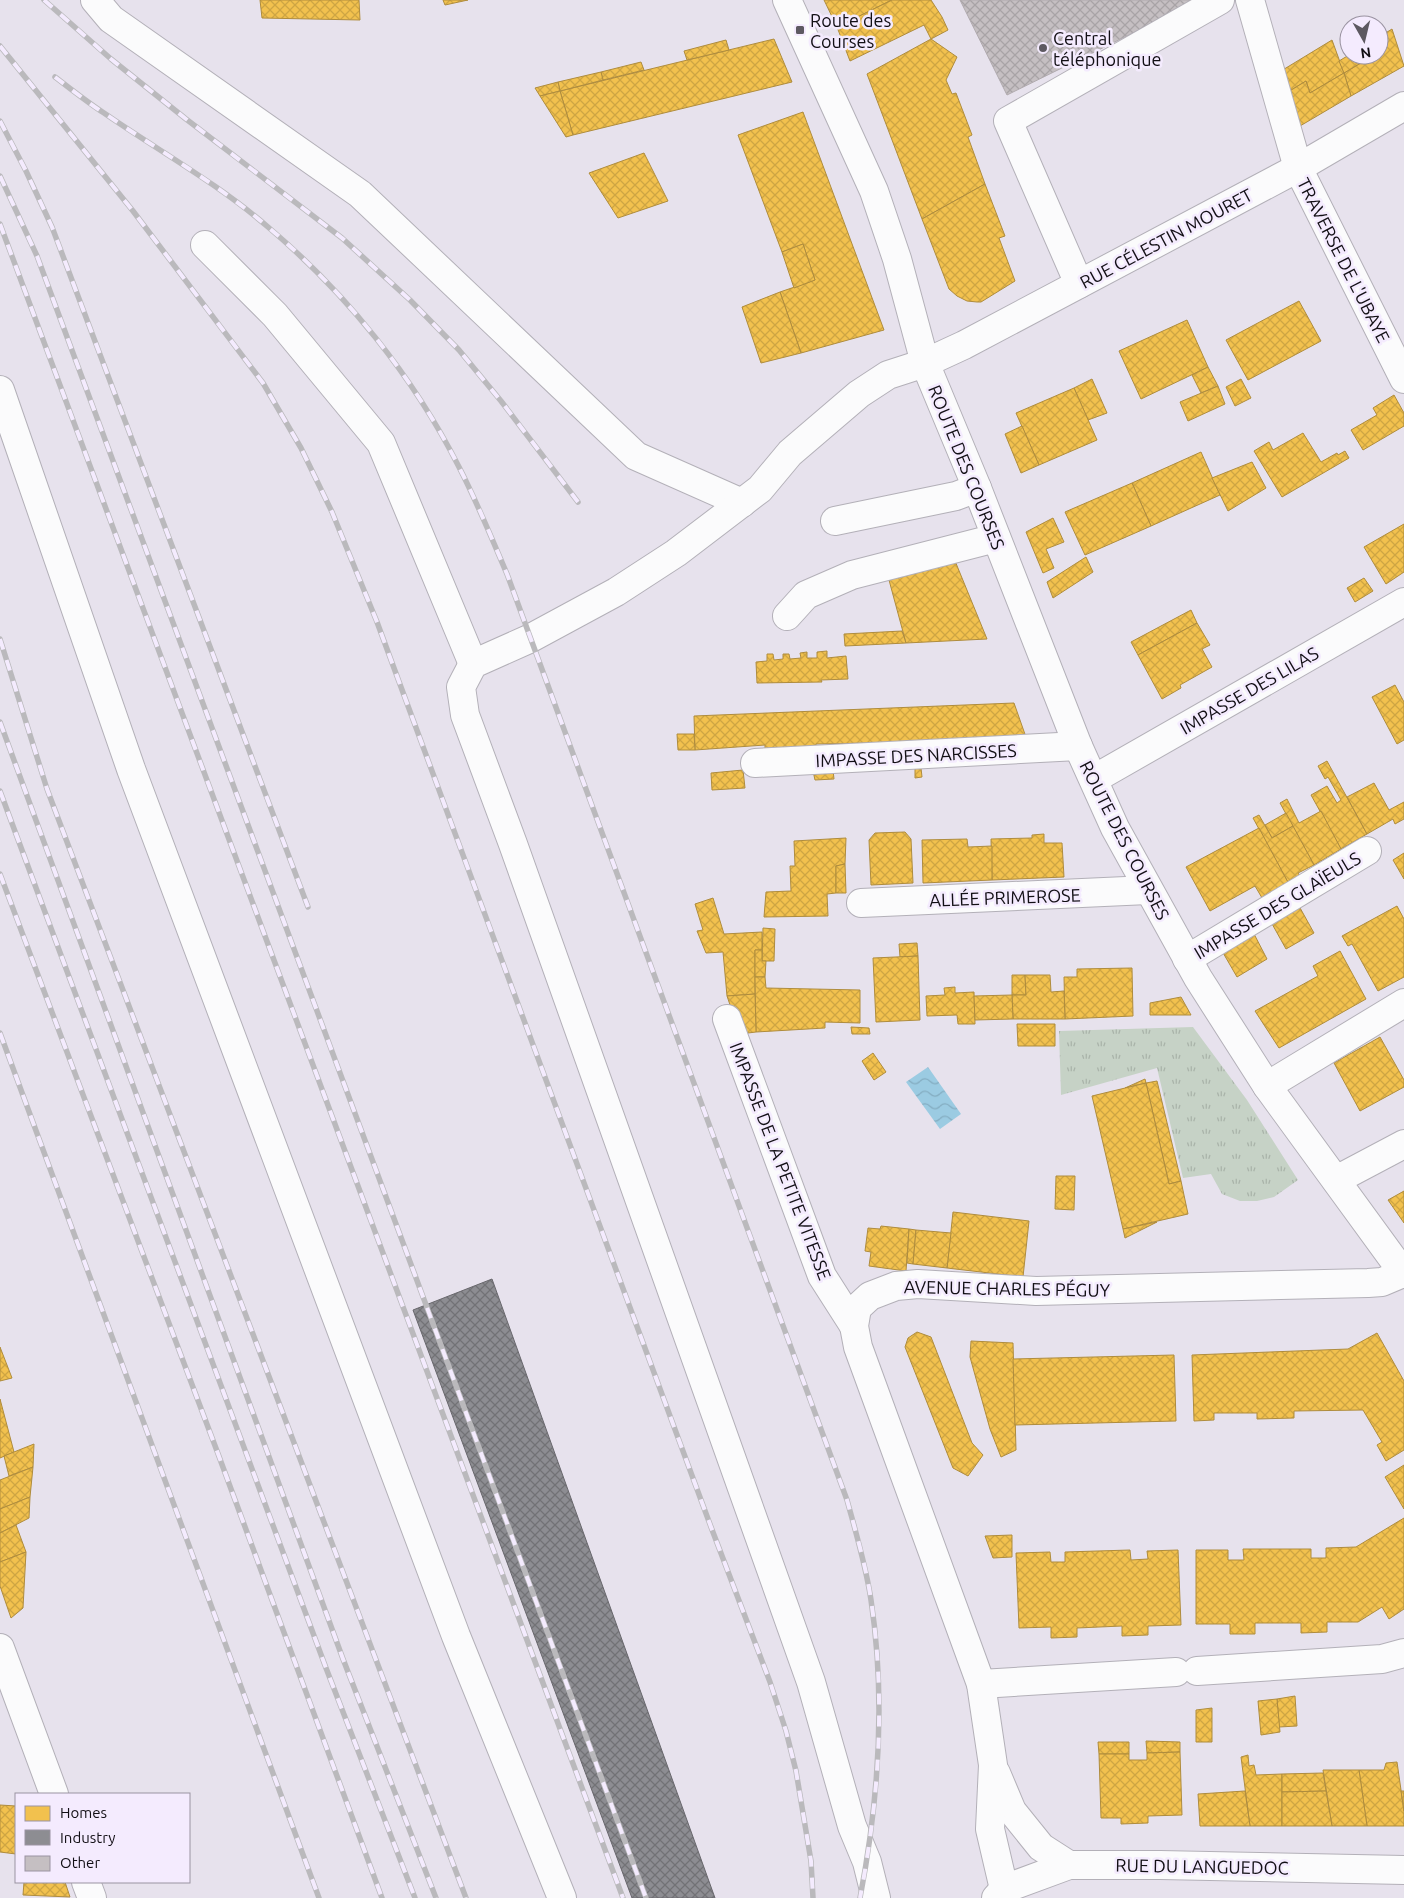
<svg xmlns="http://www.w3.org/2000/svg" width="1404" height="1898" font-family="Ubuntu,sans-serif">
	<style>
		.grass { fill: url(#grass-tufts) }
		.water { fill: url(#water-waves) }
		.homes { fill: url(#homes-cross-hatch); stroke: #af8c3d }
		.industry { fill: url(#industry-cross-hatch); stroke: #68676c }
		.building { fill: url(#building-cross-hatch); stroke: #b0aaae }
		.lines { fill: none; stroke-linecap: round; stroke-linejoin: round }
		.minor-casing { stroke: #b3b0b8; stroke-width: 30 }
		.minor { stroke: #fbfbfc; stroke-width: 28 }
		.rail-casing { stroke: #bab9bc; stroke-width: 5.5 }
		.rail { stroke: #f4ebfe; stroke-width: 4; stroke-dasharray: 11; stroke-linecap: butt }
		.poi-dot { fill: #5d5961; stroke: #f4ebfe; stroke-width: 2 }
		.labels { text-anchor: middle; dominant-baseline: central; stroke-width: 5; stroke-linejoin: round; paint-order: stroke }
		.poi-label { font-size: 18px; fill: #120f15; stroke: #f4ebfe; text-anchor: start }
		.street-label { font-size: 18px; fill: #120f15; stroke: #f4ebfe }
	</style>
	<defs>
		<pattern id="grass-tufts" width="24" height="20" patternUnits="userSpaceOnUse" patternTransform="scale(1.25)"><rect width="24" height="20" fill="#c6d2c6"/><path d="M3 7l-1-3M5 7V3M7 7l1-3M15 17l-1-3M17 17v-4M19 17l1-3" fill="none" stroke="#a9b3a9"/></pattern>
		<pattern id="water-waves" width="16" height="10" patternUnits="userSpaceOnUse" patternTransform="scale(1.25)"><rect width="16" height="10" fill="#9bcbe2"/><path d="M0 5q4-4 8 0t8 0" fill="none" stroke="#84adc1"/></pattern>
		<pattern id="homes-cross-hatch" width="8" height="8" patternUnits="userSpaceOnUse" patternTransform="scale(1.25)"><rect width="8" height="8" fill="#f2c14e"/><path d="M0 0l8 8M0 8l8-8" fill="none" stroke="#cea543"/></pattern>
		<pattern id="industry-cross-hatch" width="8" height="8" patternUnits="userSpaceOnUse" patternTransform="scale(1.25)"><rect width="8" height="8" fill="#8d8d92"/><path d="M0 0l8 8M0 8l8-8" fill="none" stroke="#727276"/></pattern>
		<pattern id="building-cross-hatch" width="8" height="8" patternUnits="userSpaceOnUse" patternTransform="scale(1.25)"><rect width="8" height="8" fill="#c5bfc2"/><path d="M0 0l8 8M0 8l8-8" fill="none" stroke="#a8a3a6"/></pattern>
	</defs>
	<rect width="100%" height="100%" fill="#e7e2ed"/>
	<!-- grass -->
	<path class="grass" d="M1193 1027 1247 1100 1298 1180 1274 1197 1257 1201H1240L1222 1194 1211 1174 1183 1178 1157 1068 1061 1095 1059 1031Z"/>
	<!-- water -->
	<path class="water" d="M928 1067 961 1114 940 1129 906 1082Z"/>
	<!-- homes -->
	<g class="homes">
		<path d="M260 0H359L360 20 262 18Z"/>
		<path d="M443 0H468L445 5Z"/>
		<path d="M824 0H892L837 27Z"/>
		<path d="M892 0H931L942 17 948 30 931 39 924 25 850 61 837 27Z"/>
		<path d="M1392 29 1404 66 1351 96 1344 73 1374 55H1379V37Z"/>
		<path d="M774 39 792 82 573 135 560 91Z"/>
		<path d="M931 39 957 57 946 80 952 94 956 93 972 135 968 137 985 184 922 219 867 74Z"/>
		<path d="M726 40 729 50 687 60 684 51Z"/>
		<path d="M1332 40 1344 73 1310 93 1306 81 1288 92 1281 71Z"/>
		<path d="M1349 55H1374L1344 73 1339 61Z"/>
		<path d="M641 62 644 70 603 80 601 72Z"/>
		<path d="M601 72 603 80 560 91 558 82Z"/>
		<path d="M1344 73 1351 96 1300 126 1288 92 1306 81 1310 93Z"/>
		<path d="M558 82 560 91 540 96 535 88Z"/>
		<path d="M560 91 573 135 566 137 540 96Z"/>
		<path d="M803 112 884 330 801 353 780 292 815 280 803 244 782 252 738 135Z"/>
		<path d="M644 153 668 201 618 218 589 173Z"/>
		<path d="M985 184 1005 236 999 238 1015 281 981 302H977L967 301 957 296 949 289 922 219Z"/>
		<path d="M803 244 815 280 794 288 782 252Z"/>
		<path d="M780 292 801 353 761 363 742 307Z"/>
		<path d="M1299 301 1321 341 1248 380 1226 340Z"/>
		<path d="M1187 320 1208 367 1141 399 1119 351Z"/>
		<path d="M1208 367 1218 386 1201 393 1192 375Z"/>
		<path d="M1092 379 1107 413 1088 420 1074 388Z"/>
		<path d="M1241 379 1251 398 1235 406 1226 387Z"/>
		<path d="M1218 386 1225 404 1188 421 1180 402Z"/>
		<path d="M1074 388 1097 440 1039 465 1016 413Z"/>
		<path d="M1394 395 1404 413V426L1363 450 1351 430 1377 415 1373 408Z"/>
		<path d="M1022 426 1039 465 1021 473 1005 434Z"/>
		<path d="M1303 433 1321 462 1337 453 1338 455 1345 451 1349 458 1282 497 1254 451 1269 442 1273 450Z"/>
		<path d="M1201 452 1220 495 1151 526 1132 483Z"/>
		<path d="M1252 462 1266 488 1228 511 1212 478Z"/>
		<path d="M1132 483 1151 526 1085 555 1065 512Z"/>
		<path d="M1053 518 1064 542 1046 549 1054 568 1043 573 1026 532Z"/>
		<path d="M1404 524V572L1386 584 1364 547Z"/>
		<path d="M953 556 987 639 906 643 889 580Z"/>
		<path d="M1086 557 1093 572 1053 598 1047 582Z"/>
		<path d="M1364 578 1373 591 1355 602 1347 588Z"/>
		<path d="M1191 610 1197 623 1138 655 1131 642Z"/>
		<path d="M1197 623 1210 645 1202 649 1212 667 1180 685 1181 688 1162 699 1138 655Z"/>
		<path d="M902 631 906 643 845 646 844 634Z"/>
		<path d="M827 651V658L846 656 848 679 821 680 822 682 757 683 756 662 767 661V654H773L774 660 783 659V654H789L790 659 801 658 800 653 807 652V658H817V652Z"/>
		<path d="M1395 685 1404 702V740L1397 744 1372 697Z"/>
		<path d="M1014 703 1027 740 816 744V749L765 750V745L695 750 694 716Z"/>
		<path d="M677 734H694L695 750H678Z"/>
		<path d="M1327 761 1367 834 1341 849 1311 795 1327 786 1337 803 1341 800 1328 777 1325 779 1318 766Z"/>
		<path d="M915 767 921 768 922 777 915 778Z"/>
		<path d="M743 770 745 788 712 790 711 773Z"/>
		<path d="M833 770 834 779 815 780 813 771Z"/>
		<path d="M1374 783 1389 810 1404 802V819L1395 824 1393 819 1367 834 1347 797Z"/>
		<path d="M1287 799 1299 823 1321 811 1341 849 1314 865 1280 803Z"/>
		<path d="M1286 813 1293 826 1272 838 1265 825Z"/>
		<path d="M1259 815 1272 838 1293 826 1314 865 1298 873 1303 881 1291 888 1253 818Z"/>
		<path d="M1259 828 1291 888 1265 903 1255 886 1210 911 1186 867Z"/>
		<path d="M905 832 911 839 913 883 871 885 869 840 875 833Z"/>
		<path d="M1044 834V843H1062L1064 877 992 880 991 839 1032 838V835Z"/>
		<path d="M846 838 845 864 836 866V893L827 894 828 916 764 917 766 892 791 891 790 866H795L794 841Z"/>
		<path d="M967 839 968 847 992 846V880L923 883 922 840Z"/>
		<path d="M1404 853V879L1393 860Z"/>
		<path d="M845 864 846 893H836V866Z"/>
		<path d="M713 898 724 934 762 932V950H755V994L727 996 723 952 706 953 697 931 703 930 695 904Z"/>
		<path d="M1299 906 1314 933 1286 949 1271 922Z"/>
		<path d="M1397 906 1404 919V977L1378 991 1352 944 1348 946 1342 936Z"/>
		<path d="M763 928 775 929 774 961H762Z"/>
		<path d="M1253 932 1267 959 1237 977 1222 951Z"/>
		<path d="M917 943 918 956 900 957 899 944Z"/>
		<path d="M755 950H762V961H766L765 977H755Z"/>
		<path d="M1340 951 1366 999 1279 1048 1255 1011 1318 976 1313 966Z"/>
		<path d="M918 956 920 1020 876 1022 873 958Z"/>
		<path d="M1132 968 1133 1016 1065 1019 1064 977H1077V969Z"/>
		<path d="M1012 975H1025L1026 995H1012Z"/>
		<path d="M1025 975H1050L1051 992 1064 991 1065 1019H1013L1012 995H1026Z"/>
		<path d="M755 977H765L766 988 860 990V1023L825 1022V1028L756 1032Z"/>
		<path d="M955 987V993L974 992 975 1024H958L957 1015 927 1016 926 996 945 995 944 988Z"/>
		<path d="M755 994 756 1032 740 1034 727 996Z"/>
		<path d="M1012 995 1013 1019 975 1020 974 996Z"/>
		<path d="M1181 997 1191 1015H1150V1003Z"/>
		<path d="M1017 1024H1055V1046H1018Z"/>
		<path d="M851 1027 869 1028 870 1034H852Z"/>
		<path d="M1380 1037 1404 1080V1087L1360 1111 1334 1063Z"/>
		<path d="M873 1053 886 1072 874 1080 862 1061Z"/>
		<path d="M1145 1079 1146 1083 1125 1088Z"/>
		<path d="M1157 1081 1181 1181 1169 1184 1146 1083Z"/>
		<path d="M1146 1083 1169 1184 1181 1181 1188 1214 1123 1229 1092 1096Z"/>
		<path d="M1056 1176H1075L1074 1210 1055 1209Z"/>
		<path d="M1404 1191V1223L1388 1200Z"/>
		<path d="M953 1212 1029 1221 1023 1277 947 1268Z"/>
		<path d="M1157 1222 1125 1238 1123 1229Z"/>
		<path d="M881 1226 909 1229 906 1271 869 1266 871 1252 865 1251 868 1228 880 1229Z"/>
		<path d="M909 1229 916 1230 913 1264 907 1263Z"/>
		<path d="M916 1230 951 1233 947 1268 913 1264Z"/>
		<path d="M917 1332 931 1337 972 1443 983 1455 968 1476 953 1468 905 1347 908 1338Z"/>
		<path d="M1377 1333 1404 1381V1450L1386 1461 1377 1445 1382 1442 1363 1410 1294 1411V1418L1257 1419V1413H1214V1420L1194 1421 1192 1355 1348 1349Z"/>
		<path d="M971 1341 1013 1343 1016 1450 1001 1457 990 1429 970 1357Z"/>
		<path d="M0 1347 12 1378 0 1381Z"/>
		<path d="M1174 1355 1176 1421 1015 1425 1013 1359Z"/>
		<path d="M0 1399 14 1452 0 1458Z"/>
		<path d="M34 1444 33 1467 9 1476 4 1456Z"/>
		<path d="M1404 1465V1509L1385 1477Z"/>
		<path d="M33 1467 30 1497 0 1509V1480Z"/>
		<path d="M30 1497 29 1518 0 1533V1509Z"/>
		<path d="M1404 1518V1609L1389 1619 1382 1607 1358 1622H1327V1632L1301 1633V1623H1255V1634H1230V1624H1196V1550H1228V1560H1244L1243 1549H1311V1558H1326V1548L1356 1547Z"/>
		<path d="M16 1525 26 1552 0 1562V1533Z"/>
		<path d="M1012 1535V1557L993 1558 985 1536Z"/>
		<path d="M1130 1550 1131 1560 1148 1559 1147 1551 1178 1550 1181 1625 1148 1626V1635L1122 1636V1626L1077 1628V1637L1051 1638V1627L1019 1628 1016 1553 1050 1552 1051 1562H1065V1552Z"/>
		<path d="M26 1552 23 1608 11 1618 0 1586V1562Z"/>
		<path d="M1295 1696 1297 1726 1279 1727 1277 1699Z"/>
		<path d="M1277 1699 1280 1732 1261 1735 1258 1701Z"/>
		<path d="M1212 1708V1742H1196V1710Z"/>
		<path d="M1146 1741 1180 1742V1752L1147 1753Z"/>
		<path d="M1098 1742H1129V1754H1099Z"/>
		<path d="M1180 1752 1182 1815 1148 1816V1823L1121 1824V1818H1101L1099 1754H1129V1760H1147V1753Z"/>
		<path d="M1248 1755 1249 1766 1254 1765 1256 1775 1282 1774V1826H1250L1241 1757Z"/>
		<path d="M1397 1762 1404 1811V1826H1367L1359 1770H1384L1386 1763Z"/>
		<path d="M1323 1770H1359L1367 1826H1332Z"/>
		<path d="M1323 1773 1326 1791 1282 1792V1774Z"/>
		<path d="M1245 1791 1250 1826H1200L1198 1794Z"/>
		<path d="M1326 1791 1332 1826H1282V1792Z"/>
		<path d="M1401 1791H1404V1811Z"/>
		<path d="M0 1805 16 1806V1854L0 1852Z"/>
		<path d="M24 1882H65L70 1897 23 1895Z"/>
	</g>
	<!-- industry -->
	<path class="industry" d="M492 1279 715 1898H632L413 1310Z"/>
	<!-- building -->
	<path class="building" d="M960 0H1200L1007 95Z"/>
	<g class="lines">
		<defs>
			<g id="minor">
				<path d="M95 0 111 19 360 194 636 456 742 503"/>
				<path d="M787 0 874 191 897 259 925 363 977 488 1078 746 1115 828 1198 978 1267 1086 1404 1274"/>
				<path d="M1250 0 1298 168 1404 379"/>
				<path d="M205 245 275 315 381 443 473 664"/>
				<path d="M1079 284 1008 121 1220 0"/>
				<path d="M0 390 131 769 456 1636 562 1898"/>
				<path d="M835 521 956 496 977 488"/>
				<path d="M787 616 806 595 852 575 996 538"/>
				<path d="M755 763 1078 746"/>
				<path d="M1094 779 1404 602"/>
				<path d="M861 903 1148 890"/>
				<path d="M1187 959 1367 851"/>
				<path d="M727 1019 822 1276 854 1326"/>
				<path d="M1267 1086 1404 1003"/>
				<path d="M1336 1180 1404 1144"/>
				<path d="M0 1648 54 1794"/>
				<path d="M1197 1671 1382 1659 1404 1653"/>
				<path d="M981 1684 1176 1672"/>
				<path d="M996 1773 1012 1811 1041 1847 1069 1865"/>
				<path d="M86 1882 92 1898"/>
				<path d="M1004 1889 990 1829 993 1765 981 1684 858 1347 854 1326 857 1308 870 1296 896 1286 918 1284 1036 1291 1368 1283 1382 1282 1403 1273"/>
				<path d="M876 1898 867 1862 852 1826 811 1682 513 844 465 715 461 687 473 664 529 639 616 592 676 553 760 489 790 453 859 394 888 375 925 363 964 345 1298 168 1404 106"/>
				<path d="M996 1898 1004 1889 1069 1865H1160L1404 1870"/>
			</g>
		</defs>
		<!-- minor casing -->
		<use href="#minor" class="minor-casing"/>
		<!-- minor -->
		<use href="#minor" class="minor"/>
		<defs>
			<g id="rail">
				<path d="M44 0 111 59 186 119 342 238 410 300 459 350 501 401 578 502"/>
				<path d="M0 46 133 211 263 383 301 448 332 512 377 622 711 1527 770 1682 786 1731 796 1771 811 1861 813 1898"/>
				<path d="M55 77C71 89 87 102 104 113 159 151 217 183 268 227 346 293 413 376 459 467 477 502 492 539 507 574L847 1500C856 1533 866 1566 871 1600 886 1700 879 1799 860 1898"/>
				<path d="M0 121 26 171 52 227 308 907"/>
				<path d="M0 176 37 256 646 1898"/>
				<path d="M0 224 623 1898"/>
				<path d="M0 639 47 789 466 1898"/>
				<path d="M0 722 343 1659 436 1898"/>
				<path d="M0 791 326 1668 415 1898"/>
				<path d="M0 874 217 1451 382 1898"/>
				<path d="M0 1033 319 1898"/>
			</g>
		</defs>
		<!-- rail casing -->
		<use href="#rail" class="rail-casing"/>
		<!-- rail -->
		<use href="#rail" class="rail"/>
	</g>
	<!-- markers -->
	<g class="poi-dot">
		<rect x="795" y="25" width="10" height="10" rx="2.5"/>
		<circle cx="1043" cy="48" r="5"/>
	</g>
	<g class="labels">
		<!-- poi labels -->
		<g class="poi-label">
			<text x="810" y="20">Route des<tspan x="810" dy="21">Courses</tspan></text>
			<text x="1053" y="38">Central<tspan x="1053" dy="21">téléphonique</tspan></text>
		</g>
		<!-- street labels -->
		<g class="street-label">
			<text transform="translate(1166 238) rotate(-28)">RUE CÉLESTIN MOURET</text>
			<text transform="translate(1344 260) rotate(63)">TRAVERSE DE L'UBAYE</text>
			<text transform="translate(967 467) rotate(68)">ROUTE DES COURSES</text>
			<text transform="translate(1249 690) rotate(-30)">IMPASSE DES LILAS</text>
			<text transform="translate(916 755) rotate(-3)">IMPASSE DES NARCISSES</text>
			<text transform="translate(1125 840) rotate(63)">ROUTE DES COURSES</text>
			<text transform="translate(1005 897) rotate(-2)">ALLÉE PRIMEROSE</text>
			<text transform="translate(1277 905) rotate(-31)">IMPASSE DES GLAÏEULS</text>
			<text transform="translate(781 1161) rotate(69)">IMPASSE DE LA PETITE VITESSE</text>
			<text transform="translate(1007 1288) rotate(1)">AVENUE CHARLES PÉGUY</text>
			<text transform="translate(1202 1866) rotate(1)">RUE DU LANGUEDOC</text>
		</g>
	</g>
	<!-- legend -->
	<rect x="15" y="1793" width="175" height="90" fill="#f4ebfe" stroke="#9a93a1"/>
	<rect x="25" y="1806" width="25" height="15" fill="#f2c14e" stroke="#9a93a1"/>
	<text x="60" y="1818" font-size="15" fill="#120f15">Homes</text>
	<rect x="25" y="1830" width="25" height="15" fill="#8d8d92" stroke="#9a93a1"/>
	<text x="60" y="1843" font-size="15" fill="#120f15">Industry</text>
	<rect x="25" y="1856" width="25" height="15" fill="#c5bfc2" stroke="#9a93a1"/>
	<text x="60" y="1868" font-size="15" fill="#120f15">Other</text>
	<!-- north arrow -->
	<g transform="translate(1364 40) rotate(172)"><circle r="24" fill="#f4ebfe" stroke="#9a93a1"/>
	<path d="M0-4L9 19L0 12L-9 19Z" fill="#5d5961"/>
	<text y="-8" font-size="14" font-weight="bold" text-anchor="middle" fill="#120f15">N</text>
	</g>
</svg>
